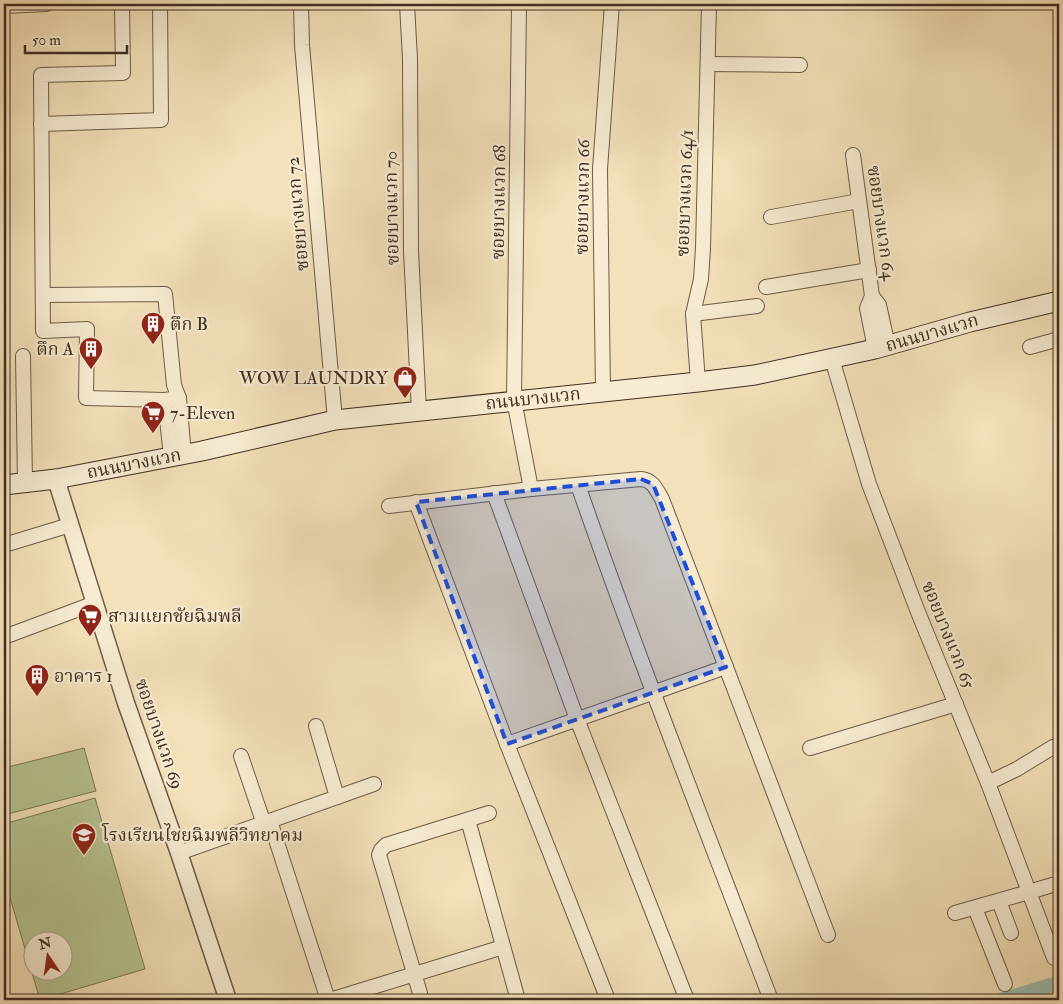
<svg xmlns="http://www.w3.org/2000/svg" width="1063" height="1004" font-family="'IM FELL Double Pica','Noto Serif Thai',serif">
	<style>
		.pitch { fill: #b7c392; stroke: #7c7859; fill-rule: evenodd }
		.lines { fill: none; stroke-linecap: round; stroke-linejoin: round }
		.canal { stroke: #9bbeae; stroke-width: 15 }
		.minor-casing { stroke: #6d5b46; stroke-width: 16 }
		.tertiary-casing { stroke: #6d5b46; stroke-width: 19 }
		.secondary-casing { stroke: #402e20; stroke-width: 21 }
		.minor { stroke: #f7ecd2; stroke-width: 14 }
		.tertiary { stroke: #f7ecd2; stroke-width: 16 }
		.secondary { stroke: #f7ecd2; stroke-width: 19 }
		.marked { fill: #1d4ed8; fill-opacity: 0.2; stroke: #1d4ed8; stroke-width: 4; stroke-dasharray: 10 6; stroke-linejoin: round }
		.labels { text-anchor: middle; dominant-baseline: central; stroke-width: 4.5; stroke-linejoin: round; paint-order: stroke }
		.street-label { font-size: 18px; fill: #402e20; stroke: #f7ecd2 }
		.poi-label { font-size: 18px; fill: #402e20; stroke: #f7ecd2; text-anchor: start }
	</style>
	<rect width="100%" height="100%" fill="#f3e1b9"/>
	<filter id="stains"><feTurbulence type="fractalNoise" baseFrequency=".004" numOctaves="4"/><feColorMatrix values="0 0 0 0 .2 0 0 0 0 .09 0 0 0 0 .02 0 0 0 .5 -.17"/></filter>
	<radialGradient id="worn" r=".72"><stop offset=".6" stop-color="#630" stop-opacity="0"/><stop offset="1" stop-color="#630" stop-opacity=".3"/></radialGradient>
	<!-- pitch -->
	<g class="pitch">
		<path d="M84 748 96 791 4 815V768Z"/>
		<path d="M95 798 145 969 40 1000 4 877V824ZM32 942H62V972H32Z"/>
	</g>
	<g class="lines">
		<!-- canal -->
		<path class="canal" d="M1002 1000 1059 983"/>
		<defs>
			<g id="minor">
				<path d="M122 4 123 73 41 75 43 331 87 329 86 398 165 400 179 398"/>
				<path d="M301 4 302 45 335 420"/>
				<path d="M407 4 410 59 411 251 419 412"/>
				<path d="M519 4 514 400 531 489"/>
				<path d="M4 6 46 4"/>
				<path d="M708 64 800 65"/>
				<path d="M41 124 161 120 160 4"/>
				<path d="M853 155 872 296 867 308 875 349"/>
				<path d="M771 217 859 201"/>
				<path d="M766 287 869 270"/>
				<path d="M44 295 165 294 174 385 179 398 184 455"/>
				<path d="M872 296 879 305 888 346"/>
				<path d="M693 314 757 306"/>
				<path d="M1030 347 1059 339"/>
				<path d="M23 356 25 482"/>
				<path d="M832 359 869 484 918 612 988 783 1029 892 1059 883"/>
				<path d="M698 382 693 314 701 279 703 248 709 4"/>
				<path d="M603 391 600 169 612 4"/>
				<path d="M165 400 171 457"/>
				<path d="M578 485C638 658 706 829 771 1000"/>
				<path d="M494 493 577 719 687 1000"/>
				<path d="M416 502 507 744 608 1000"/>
				<path d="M389 506 531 489 641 479C653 480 656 489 662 499L828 935"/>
				<path d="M4 545 70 525"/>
				<path d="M4 637 95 603"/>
				<path d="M316 726 337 797"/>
				<path d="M507 744 726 667"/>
				<path d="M810 748 956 704"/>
				<path d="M241 756 264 824"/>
				<path d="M988 783 1017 769 1053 747"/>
				<path d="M468 820 518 1000"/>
				<path d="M270 821 328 1000"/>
				<path d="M179 853 374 784"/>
				<path d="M999 901 1011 933"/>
				<path d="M975 908 1005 984"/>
				<path d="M955 913 1029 892 1054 958"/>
				<path d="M330 1000 503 947"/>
				<path d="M422 1000 379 855 381 850 386 845 489 813"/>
			</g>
			<path id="tertiary" d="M56 479 126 703 179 853 228 1000"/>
			<path id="secondary" d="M4 485 56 479 202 451 335 420 698 382 755 375 875 349 970 322 1059 301"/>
		</defs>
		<!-- minor casing -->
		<use href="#minor" class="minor-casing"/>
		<!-- tertiary casing -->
		<use href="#tertiary" class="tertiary-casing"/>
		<!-- secondary casing -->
		<use href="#secondary" class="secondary-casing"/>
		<!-- minor -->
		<use href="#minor" class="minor"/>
		<!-- tertiary -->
		<use href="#tertiary" class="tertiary"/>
		<!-- secondary -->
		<use href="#secondary" class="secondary"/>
	</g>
	<!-- marked area -->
	<path class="marked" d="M641 479 653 484 726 667 507 744 416 502Z"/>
	<!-- icons -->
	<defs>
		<symbol id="building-pin" viewBox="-11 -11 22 30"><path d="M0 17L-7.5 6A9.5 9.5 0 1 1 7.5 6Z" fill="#8f2418" stroke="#f7ecd2"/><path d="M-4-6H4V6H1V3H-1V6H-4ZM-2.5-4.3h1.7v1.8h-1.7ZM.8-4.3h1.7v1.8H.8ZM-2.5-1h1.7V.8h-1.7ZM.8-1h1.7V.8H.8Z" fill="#fff"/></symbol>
		<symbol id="shop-pin" viewBox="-11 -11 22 30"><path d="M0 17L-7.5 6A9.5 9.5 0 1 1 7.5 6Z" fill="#8f2418" stroke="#f7ecd2"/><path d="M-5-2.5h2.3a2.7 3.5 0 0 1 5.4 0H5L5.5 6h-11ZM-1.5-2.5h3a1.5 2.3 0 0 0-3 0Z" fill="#fff"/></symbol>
		<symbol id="supermarket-pin" viewBox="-11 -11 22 30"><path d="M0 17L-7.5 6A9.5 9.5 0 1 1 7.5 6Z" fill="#8f2418" stroke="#f7ecd2"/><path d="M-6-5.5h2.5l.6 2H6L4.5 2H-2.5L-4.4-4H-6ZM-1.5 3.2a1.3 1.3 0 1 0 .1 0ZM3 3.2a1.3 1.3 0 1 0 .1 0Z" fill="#fff"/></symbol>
		<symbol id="school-pin" viewBox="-11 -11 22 30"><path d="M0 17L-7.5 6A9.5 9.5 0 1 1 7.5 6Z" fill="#8f2418" stroke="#f7ecd2"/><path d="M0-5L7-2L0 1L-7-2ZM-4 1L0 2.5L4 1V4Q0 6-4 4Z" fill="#fff"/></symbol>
	</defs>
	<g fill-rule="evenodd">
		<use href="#building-pin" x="139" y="310" width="28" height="38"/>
		<use href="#building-pin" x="77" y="335" width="28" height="38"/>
		<use href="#shop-pin" x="391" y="364" width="28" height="38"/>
		<use href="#supermarket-pin" x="139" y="399" width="28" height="38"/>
		<use href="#supermarket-pin" x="76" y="602" width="28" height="38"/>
		<use href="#building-pin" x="23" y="662" width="28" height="38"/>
		<use href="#school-pin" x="70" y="821" width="28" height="38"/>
	</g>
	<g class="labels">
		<!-- street labels -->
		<g class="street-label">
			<text transform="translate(685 193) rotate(-88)">ซอยบางแวก 64/1</text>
			<text transform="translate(583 197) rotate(-89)">ซอยบางแวก 66</text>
			<text transform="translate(499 202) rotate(-89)">ซอยบางแวก 68</text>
			<text transform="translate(392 208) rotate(-91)">ซอยบางแวก 70</text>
			<text transform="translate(298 214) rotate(-95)">ซอยบางแวก 72</text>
			<text transform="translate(881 223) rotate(82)">ซอยบางแวก 64</text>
			<text transform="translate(932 333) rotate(-16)">ถนนบางแวก</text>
			<text transform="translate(533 399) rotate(-6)">ถนนบางแวก</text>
			<text transform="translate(134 464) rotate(-11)">ถนนบางแวก</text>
			<text transform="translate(948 635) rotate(68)">ซอยบางแวก 65</text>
			<text transform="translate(159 734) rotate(71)">ซอยบางแวก 69</text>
		</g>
		<!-- poi labels -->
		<g class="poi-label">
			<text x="170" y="324">ตึก B</text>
			<text x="74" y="349" text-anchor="end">ตึก A</text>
			<text x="388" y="378" text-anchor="end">WOW LAUNDRY</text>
			<text x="170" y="413">7-Eleven</text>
			<text x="108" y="616">สามแยกชัยฉิมพลี</text>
			<text x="54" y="676">อาคาร 1</text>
			<text x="102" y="835">โรงเรียนไชยฉิมพลีวิทยาคม</text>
		</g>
	</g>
	<!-- margin -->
	<rect width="1063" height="1004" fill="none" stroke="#f3e1b9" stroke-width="20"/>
	<rect x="5" y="5" width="1053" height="994" fill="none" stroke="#402e20" stroke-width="2.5"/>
	<rect x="10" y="10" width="1043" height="984" fill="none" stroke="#402e20"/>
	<!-- north arrow -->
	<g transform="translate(48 956) rotate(347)"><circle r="24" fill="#f7ecd2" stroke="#aea08b"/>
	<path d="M0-4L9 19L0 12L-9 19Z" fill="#8f2418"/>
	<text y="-8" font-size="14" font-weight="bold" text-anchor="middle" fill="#402e20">N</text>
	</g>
	<!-- scale -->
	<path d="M25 45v8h102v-8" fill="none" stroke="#402e20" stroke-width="2.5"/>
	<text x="32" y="45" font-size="15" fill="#402e20" stroke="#f7ecd2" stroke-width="4" paint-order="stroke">50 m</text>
	<rect width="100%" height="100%" filter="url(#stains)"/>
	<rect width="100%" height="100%" fill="url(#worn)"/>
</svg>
